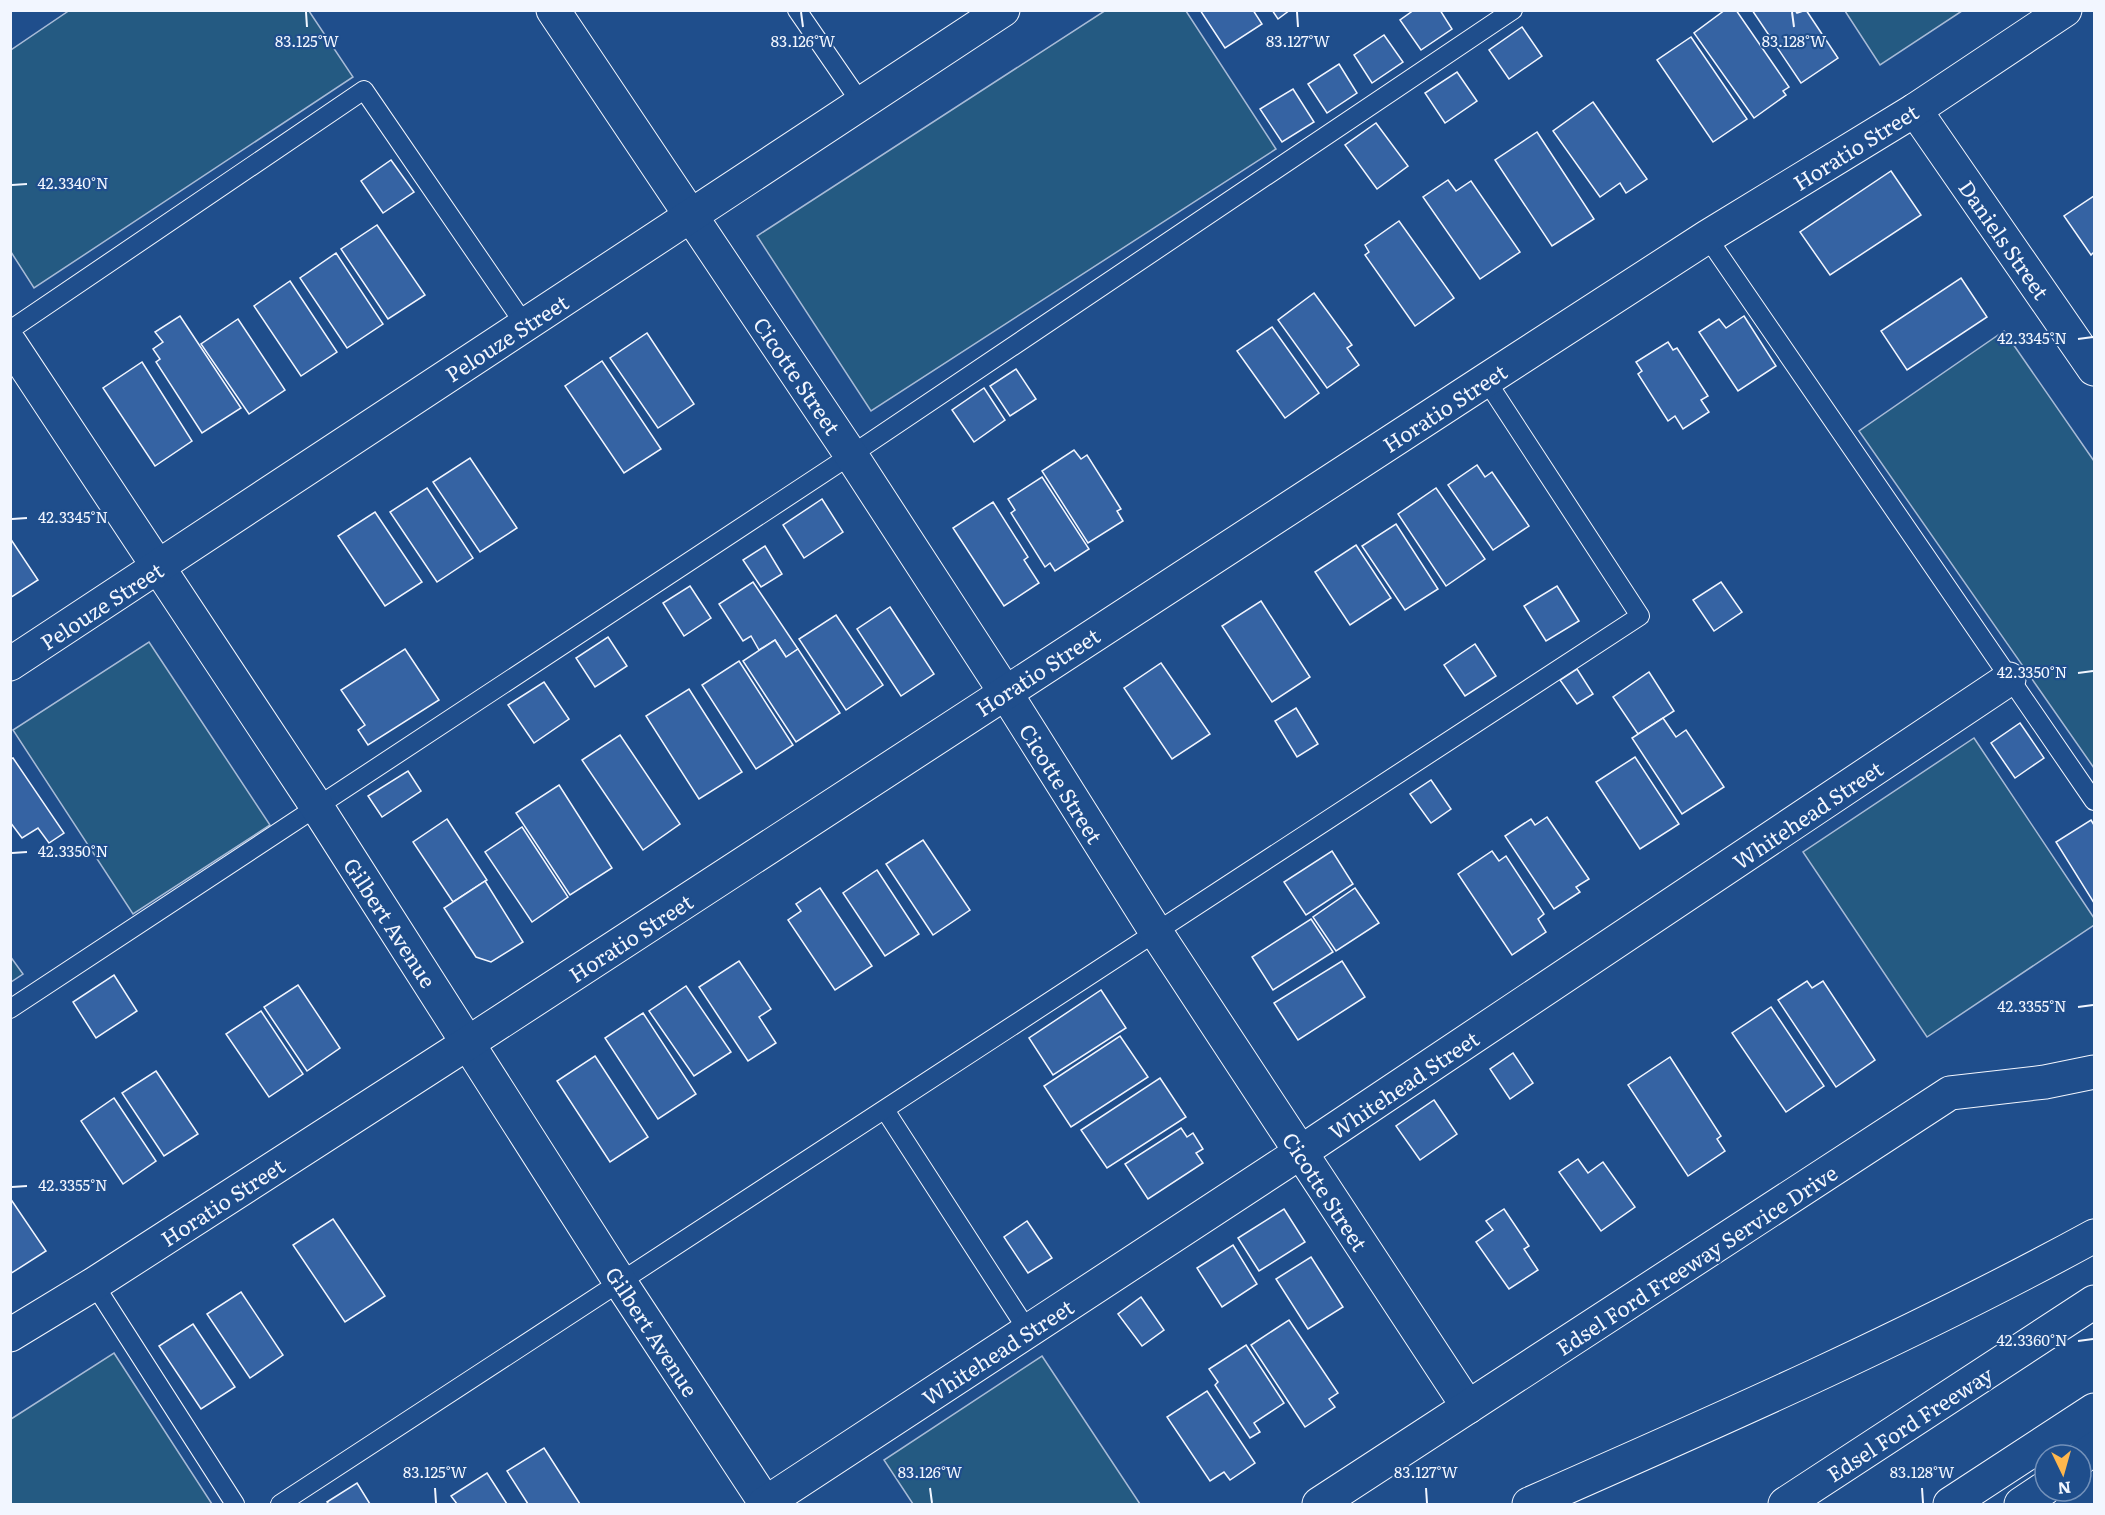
<svg xmlns="http://www.w3.org/2000/svg" width="2105" height="1515" font-family="Literata,serif">
	<style>
		.green { fill: #245a82; stroke: #a8bbd7; stroke-width: 1.5 }
		.building { fill: #3563a3; stroke: #f2f6ff; stroke-width: 1.5 }
		.lines { fill: none; stroke-linecap: round; stroke-linejoin: round }
		.service-casing { stroke: #f2f6ff; stroke-width: 20 }
		.minor-casing { stroke: #f2f6ff; stroke-width: 35 }
		.motorway-casing { stroke: #f2f6ff; stroke-width: 35 }
		.service { stroke: #1f4e8c; stroke-width: 18 }
		.minor { stroke: #1f4e8c; stroke-width: 33 }
		.motorway { stroke: #1f4e8c; stroke-width: 33 }
		.ticks { fill: none; stroke: #f2f6ff; stroke-width: 2 }
		.labels { text-anchor: middle; dominant-baseline: central; stroke-width: 4.5; stroke-linejoin: round; paint-order: stroke }
		.street-label { font-size: 21px; fill: #f2f6ff; stroke: #1f4e8c }
		.ticks-label { font-size: 15px; text-anchor: middle; fill: #f2f6ff; stroke: #1f4e8c; stroke-width: 4.5; stroke-linejoin: round; paint-order: stroke }
	</style>
	<rect width="100%" height="100%" fill="#1f4e8c"/>
	<!-- green -->
	<g class="green">
		<path d="M70 10 309 11 353 77 34 288 11 252V50Z"/>
		<path d="M1106 10 1186 11 1276 149 871 411 757 236Z"/>
		<path d="M1845 11H1962L1880 65Z"/>
		<path d="M2004 331 2094 461V768L1859 431Z"/>
		<path d="M149 642 270 825 133 914 13 730Z"/>
		<path d="M1974 738 2094 918V925L1927 1037 1803 852Z"/>
		<path d="M10 956 23 974 11 982H10Z"/>
		<path d="M114 1353 212 1504H11V1419Z"/>
		<path d="M1042 1356 1140 1504H913L884 1460Z"/>
	</g>
	<!-- building -->
	<g class="building">
		<path d="M1200 10H1253L1262 24 1225 48Z"/>
		<path d="M1272 10H1290L1278 19Z"/>
		<path d="M1414 10H1440L1452 29 1421 50 1400 20Z"/>
		<path d="M1725 10H1736L1789 87 1783 91 1786 95 1754 118 1694 33Z"/>
		<path d="M1752 10H1795L1797 13 1806 10 1838 58 1801 83Z"/>
		<path d="M1522 27 1542 56 1509 79 1489 50Z"/>
		<path d="M1384 35 1403 62 1372 83 1354 55Z"/>
		<path d="M1691 37 1747 119 1713 142 1657 60Z"/>
		<path d="M1339 64 1357 93 1327 113 1308 84Z"/>
		<path d="M1457 72 1477 101 1445 123 1425 93Z"/>
		<path d="M1293 89 1314 122 1282 142 1260 109Z"/>
		<path d="M1593 102 1647 179 1626 193 1620 183 1600 197 1553 131Z"/>
		<path d="M1376 123 1408 166 1377 189 1345 145Z"/>
		<path d="M1537 132 1594 219 1552 246 1495 160Z"/>
		<path d="M391 160 414 192 383 213 361 181Z"/>
		<path d="M1891 171 1921 215 1830 275 1800 232Z"/>
		<path d="M1448 180 1456 191 1471 181 1520 252 1480 279 1423 197Z"/>
		<path d="M2094 196V252L2091 255 2064 216Z"/>
		<path d="M1399 221 1454 298 1415 326 1365 255 1369 252 1365 245Z"/>
		<path d="M377 225 425 295 388 319 341 249Z"/>
		<path d="M336 253 383 324 347 348 300 278Z"/>
		<path d="M1961 278 1987 317 1907 370 1881 331Z"/>
		<path d="M290 281 337 352 301 376 254 306Z"/>
		<path d="M1314 293 1352 345 1347 348 1359 365 1327 388 1278 320Z"/>
		<path d="M180 316 241 408 202 433 156 362 160 359 153 349 163 342 155 332Z"/>
		<path d="M1744 316 1776 366 1738 391 1699 332 1719 319 1726 328Z"/>
		<path d="M238 319 285 390 249 414 201 344Z"/>
		<path d="M1272 327 1319 393 1285 418 1237 351Z"/>
		<path d="M647 333 694 404 658 428 610 358Z"/>
		<path d="M1668 342 1673 350 1677 348 1708 396 1701 400 1709 412 1683 429 1675 416 1668 421 1638 374 1642 371 1636 362Z"/>
		<path d="M602 361 661 449 624 473 565 386Z"/>
		<path d="M142 362 192 441 155 466 103 388Z"/>
		<path d="M1016 369 1036 399 1010 416 990 386Z"/>
		<path d="M984 388 1005 420 974 442 952 410Z"/>
		<path d="M1074 450 1081 459 1087 455 1121 509 1117 511 1123 521 1088 543 1042 471Z"/>
		<path d="M470 458 517 528 480 552 433 482Z"/>
		<path d="M1477 465 1485 477 1492 472 1529 526 1493 550 1448 485Z"/>
		<path d="M1042 477 1089 549 1055 571 1050 563 1045 567 1011 513 1015 510 1008 499Z"/>
		<path d="M427 488 473 558 437 582 390 512Z"/>
		<path d="M1436 488 1485 559 1446 586 1398 514Z"/>
		<path d="M822 499 843 532 804 558 783 525Z"/>
		<path d="M993 502 1028 557 1024 560 1039 583 1004 606 953 528Z"/>
		<path d="M375 512 422 582 385 606 338 536Z"/>
		<path d="M1396 524 1438 589 1405 610 1362 546Z"/>
		<path d="M10 538 38 580 10 598Z"/>
		<path d="M1356 545 1391 598 1350 625 1315 572Z"/>
		<path d="M765 546 782 574 761 587 743 560Z"/>
		<path d="M753 582 798 649 786 657 775 640 759 650 751 636 743 641 719 604Z"/>
		<path d="M1721 582 1742 612 1714 631 1693 600Z"/>
		<path d="M690 586 711 618 684 636 663 603Z"/>
		<path d="M1557 586 1579 621 1546 641 1524 606Z"/>
		<path d="M1261 601 1310 677 1272 702 1222 626Z"/>
		<path d="M890 607 934 674 901 696 857 629Z"/>
		<path d="M836 615 883 685 846 710 799 639Z"/>
		<path d="M608 637 627 666 595 687 576 658Z"/>
		<path d="M775 640 786 657 798 649 840 713 796 742 743 661Z"/>
		<path d="M1475 644 1496 676 1465 696 1444 665Z"/>
		<path d="M405 649 439 700 368 745 358 730 365 725 341 690Z"/>
		<path d="M739 661 793 745 756 769 702 685Z"/>
		<path d="M1161 663 1210 734 1172 759 1124 688Z"/>
		<path d="M1577 669 1593 694 1577 704 1560 680Z"/>
		<path d="M1649 672 1674 711 1638 734 1613 697Z"/>
		<path d="M544 682 569 719 534 743 508 705Z"/>
		<path d="M689 689 742 772 699 799 646 716Z"/>
		<path d="M1296 708 1318 744 1297 757 1275 721Z"/>
		<path d="M1663 718 1676 737 1686 730 1724 787 1682 814 1632 738Z"/>
		<path d="M2020 723 2044 758 2015 778 1991 743Z"/>
		<path d="M620 735 680 824 643 850 582 760Z"/>
		<path d="M1635 757 1679 824 1640 849 1596 782Z"/>
		<path d="M13 758 64 833 49 843 38 828 22 838 10 822V759Z"/>
		<path d="M408 771 421 791 382 817 368 796Z"/>
		<path d="M1431 780 1451 809 1431 823 1410 794Z"/>
		<path d="M559 785 612 868 570 895 516 813Z"/>
		<path d="M1547 817 1589 879 1576 887 1580 892 1554 909 1505 836 1531 819 1535 825Z"/>
		<path d="M447 819 487 880 453 902 413 842Z"/>
		<path d="M2091 820 2094 825V903L2056 842Z"/>
		<path d="M522 827 568 897 532 922 485 852Z"/>
		<path d="M923 840 970 910 933 935 886 864Z"/>
		<path d="M1332 851 1353 884 1306 915 1284 882Z"/>
		<path d="M1492 851 1499 861 1506 856 1544 914 1538 919 1546 932 1512 955 1458 874Z"/>
		<path d="M877 870 919 934 885 956 843 893Z"/>
		<path d="M485 881 523 942 491 962 476 957 444 908Z"/>
		<path d="M820 888 872 966 835 990 788 920 801 911 796 904Z"/>
		<path d="M1355 888 1379 923 1336 951 1313 917Z"/>
		<path d="M1311 919 1333 952 1273 990 1252 957Z"/>
		<path d="M739 961 771 1009 759 1017 776 1043 748 1061 699 987Z"/>
		<path d="M1342 961 1365 997 1298 1040 1274 1003Z"/>
		<path d="M114 975 137 1011 96 1038 73 1002Z"/>
		<path d="M1807 981 1812 988 1823 981 1875 1060 1836 1087 1778 1000Z"/>
		<path d="M298 985 340 1048 307 1071 264 1007Z"/>
		<path d="M686 986 731 1052 694 1076 649 1011Z"/>
		<path d="M1101 990 1126 1028 1053 1075 1029 1038Z"/>
		<path d="M1771 1007 1824 1086 1786 1112 1732 1033Z"/>
		<path d="M261 1011 303 1074 269 1097 226 1034Z"/>
		<path d="M643 1013 696 1094 658 1119 605 1038Z"/>
		<path d="M1120 1036 1148 1077 1071 1127 1044 1086Z"/>
		<path d="M1513 1053 1533 1083 1510 1099 1490 1069Z"/>
		<path d="M595 1056 648 1137 610 1162 557 1081Z"/>
		<path d="M1670 1057 1721 1136 1717 1139 1725 1151 1688 1176 1628 1085Z"/>
		<path d="M156 1071 198 1134 164 1156 122 1093Z"/>
		<path d="M1160 1078 1186 1117 1107 1168 1081 1130Z"/>
		<path d="M114 1098 156 1161 123 1184 81 1121Z"/>
		<path d="M1434 1100 1457 1134 1420 1160 1396 1126Z"/>
		<path d="M1181 1128 1187 1137 1193 1133 1203 1149 1196 1153 1203 1163 1148 1199 1125 1164Z"/>
		<path d="M1578 1159 1588 1173 1603 1162 1635 1207 1601 1231 1559 1172Z"/>
		<path d="M10 1198 46 1251 10 1274Z"/>
		<path d="M1284 1209 1305 1242 1259 1271 1238 1238Z"/>
		<path d="M1504 1209 1529 1246 1524 1249 1538 1270 1509 1289 1476 1242 1493 1230 1486 1221Z"/>
		<path d="M333 1219 385 1296 345 1322 293 1245Z"/>
		<path d="M1027 1221 1052 1258 1028 1273 1004 1237Z"/>
		<path d="M1233 1245 1257 1284 1222 1307 1197 1268Z"/>
		<path d="M1311 1257 1343 1307 1308 1329 1276 1279Z"/>
		<path d="M241 1292 283 1355 250 1378 207 1314Z"/>
		<path d="M1141 1297 1164 1330 1142 1346 1118 1314Z"/>
		<path d="M1289 1320 1338 1393 1329 1399 1335 1407 1305 1427 1251 1345Z"/>
		<path d="M193 1324 235 1387 201 1409 159 1346Z"/>
		<path d="M1246 1345 1284 1403 1254 1423 1260 1432 1250 1438 1215 1385 1218 1382 1209 1369Z"/>
		<path d="M1207 1391 1255 1463 1230 1480 1224 1472 1210 1481 1167 1417Z"/>
		<path d="M544 1448 580 1504H528L507 1471Z"/>
		<path d="M487 1473 507 1504H457L451 1496Z"/>
		<path d="M357 1483 370 1504H329L327 1502Z"/>
	</g>
	<g class="lines">
		<defs>
			<g id="service">
				<path d="M797 10 861 103"/>
				<path d="M1707 237 2094 801"/>
				<path d="M10 330 364 90 525 325"/>
				<path d="M10 1009 851 455 1513 10"/>
				<path d="M885 1110 1028 1331"/>
				<path d="M94 1284 235 1504"/>
				<path d="M280 1504 1640 616 1486 380"/>
			</g>
			<g id="minor">
				<path d="M553 10 851 455 1005 692 1156 932 1468 1407"/>
				<path d="M1915 110 2094 369"/>
				<path d="M10 343 317 807 620 1282 766 1504"/>
				<path d="M10 664 1003 10"/>
				<path d="M10 1335 94 1284 468 1043 1486 380 1707 237 1915 110 2065 10"/>
				<path d="M764 1504 1301 1152 2009 679"/>
				<path d="M1319 1504 1950 1093 2045 1082 2094 1072"/>
			</g>
			<g id="motorway">
				<path d="M2081 1458 2094 1445"/>
				<path d="M1529 1504C1720 1420 1911 1336 2094 1236"/>
				<path d="M1785 1504 2094 1302"/>
				<path d="M1950 1504 2094 1410"/>
				<path d="M2021 1504 2045 1488"/>
			</g>
		</defs>
		<!-- service casing -->
		<use href="#service" class="service-casing"/>
		<!-- minor casing -->
		<use href="#minor" class="minor-casing"/>
		<!-- motorway casing -->
		<use href="#motorway" class="motorway-casing"/>
		<!-- service -->
		<use href="#service" class="service"/>
		<!-- minor -->
		<use href="#minor" class="minor"/>
		<!-- motorway -->
		<use href="#motorway" class="motorway"/>
	</g>
	<!-- ticks -->
	<path class="ticks" d="M306 12 307 27M801 12 803 27M1297 12 1298 27M1792 12 1794 27M12 185 27 184M2078 339 2093 337M12 519 27 518M2078 673 2093 671M12 853 27 852M2078 1007 2093 1005M12 1187 27 1186M2078 1341 2093 1339M435 1488 436 1503M930 1488 932 1503M1426 1488 1427 1503M1922 1488 1923 1503"/>
	<g class="labels">
		<!-- street labels -->
		<g class="street-label">
			<text transform="translate(1855 146) rotate(-32)">Horatio Street</text>
			<text transform="translate(2005 239) rotate(55)">Daniels Street</text>
			<text transform="translate(506 337) rotate(-33)">Pelouze Street</text>
			<text transform="translate(798 375) rotate(56)">Cicotte Street</text>
			<text transform="translate(1444 407) rotate(-33)">Horatio Street</text>
			<text transform="translate(101 605) rotate(-33)">Pelouze Street</text>
			<text transform="translate(1037 671) rotate(-33)">Horatio Street</text>
			<text transform="translate(1062 783) rotate(58)">Cicotte Street</text>
			<text transform="translate(1807 814) rotate(-34)">Whitehead Street</text>
			<text transform="translate(391 922) rotate(57)">Gilbert Avenue</text>
			<text transform="translate(630 937) rotate(-33)">Horatio Street</text>
			<text transform="translate(1403 1084) rotate(-34)">Whitehead Street</text>
			<text transform="translate(1326 1191) rotate(57)">Cicotte Street</text>
			<text transform="translate(222 1201) rotate(-33)">Horatio Street</text>
			<text transform="translate(1696 1259) rotate(-33)">Edsel Ford Freeway Service Drive</text>
			<text transform="translate(653 1331) rotate(57)">Gilbert Avenue</text>
			<text transform="translate(997 1351) rotate(-33)">Whitehead Street</text>
			<text transform="translate(1909 1423) rotate(-33)">Edsel Ford Freeway</text>
		</g>
	</g>
	<g class="ticks-label">
		<text x="307" y="47">83.125°W</text>
		<text x="803" y="47">83.126°W</text>
		<text x="1298" y="47">83.127°W</text>
		<text x="1794" y="47">83.128°W</text>
		<text x="73" y="189">42.3340°N</text>
		<text x="2032" y="344">42.3345°N</text>
		<text x="73" y="523">42.3345°N</text>
		<text x="2032" y="678">42.3350°N</text>
		<text x="73" y="857">42.3350°N</text>
		<text x="2032" y="1012">42.3355°N</text>
		<text x="73" y="1191">42.3355°N</text>
		<text x="2032" y="1346">42.3360°N</text>
		<text x="435" y="1478">83.125°W</text>
		<text x="930" y="1478">83.126°W</text>
		<text x="1426" y="1478">83.127°W</text>
		<text x="1922" y="1478">83.128°W</text>
	</g>
	<!-- border -->
	<rect width="2105" height="1515" fill="none" stroke="#f2f6ff" stroke-width="24"/>
	<!-- north arrow -->
	<g transform="translate(2063 1473) rotate(175)"><circle r="28" fill="#1f4e8c" stroke="#7391ba" stroke-width="1.5"/>
	<path d="M0-4.5L10 22L0 15L-10 22Z" fill="#ffb74d"/>
	<text y="-9" font-size="16" font-weight="bold" text-anchor="middle" fill="#f2f6ff">N</text>
	</g>
</svg>
